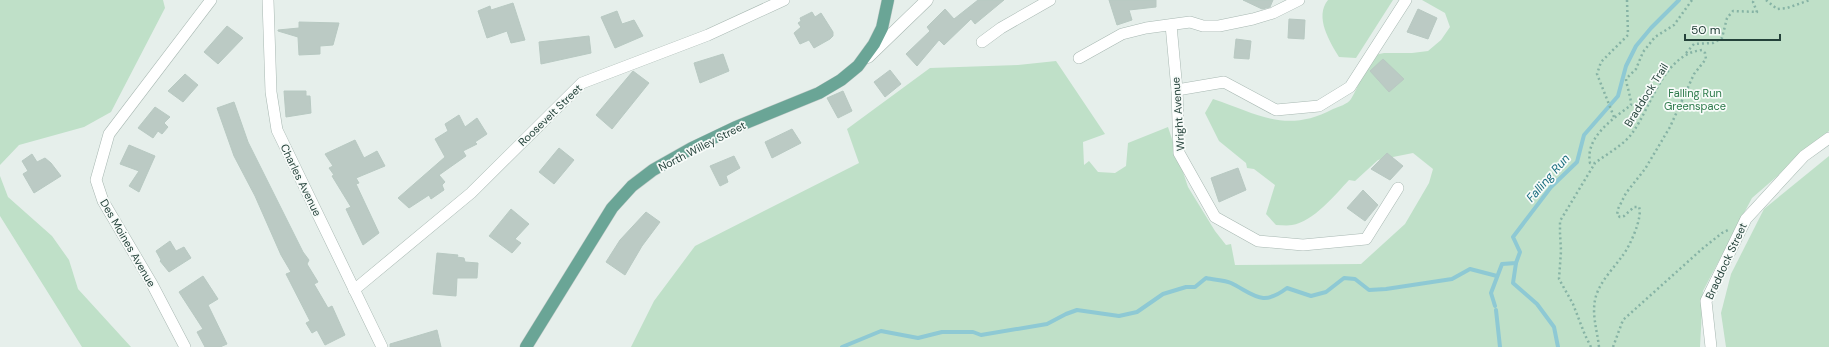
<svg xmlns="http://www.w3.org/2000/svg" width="1829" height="347" font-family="'DM Sans',sans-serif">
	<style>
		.green { fill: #bfe0c8 }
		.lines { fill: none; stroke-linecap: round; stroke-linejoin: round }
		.stream { stroke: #8ec9d4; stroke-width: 4 }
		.building { fill: #bbcac4; stroke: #b8c9c2 }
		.minor-casing { stroke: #a8b8b2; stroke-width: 12 }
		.tertiary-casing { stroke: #a8b8b2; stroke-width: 13 }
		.primary-casing { stroke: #c2cac8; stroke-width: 13 }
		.path { stroke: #86b3a5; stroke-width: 2.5; stroke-dasharray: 2 3; stroke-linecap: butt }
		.minor { stroke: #fff; stroke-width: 11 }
		.tertiary { stroke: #fff; stroke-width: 12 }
		.primary { stroke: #6aa596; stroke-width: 12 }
		.labels { text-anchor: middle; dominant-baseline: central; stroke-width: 3.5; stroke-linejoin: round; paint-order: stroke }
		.park-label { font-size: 11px; fill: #2d7a4b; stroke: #f7fbf9 }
		.street-label { font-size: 11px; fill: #24423a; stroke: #f7fbf9 }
		.water-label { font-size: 12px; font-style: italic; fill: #1c6f80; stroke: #f7fbf9 }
	</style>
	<rect width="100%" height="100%" fill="#e6efeb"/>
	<!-- green -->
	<g class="green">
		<path d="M0 0H163L165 8 111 112 84 127 19 145 0 165Z"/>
		<path d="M1328 0H1393L1356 58 1339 57C1330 42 1314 17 1328 0Z"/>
		<path d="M1422 0H1829V131L1752 198 1703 291 1700 347H631L654 301 695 246 859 163 847 129 930 68 1018 65 1056 61 1105 134 1083 142 1084 165 1089 161 1098 172 1115 173 1126 166 1128 143 1168 127 1188 187 1215 231 1226 245 1231 244 1235 265 1361 264 1405 224 1429 183 1433 169 1413 153 1378 160 1355 181 1349 180C1335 195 1313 222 1292 225 1287 226 1281 225 1276 225L1266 214 1275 185 1254 169 1247 168 1246 163 1219 141 1205 113 1213 99C1258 114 1286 134 1333 109 1338 107 1348 104 1351 99 1359 86 1364 70 1370 56L1384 53H1412L1428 51 1441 40 1450 27 1445 13Z"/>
		<path d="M1829 156V347H1726L1721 313 1731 274 1764 209Z"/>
		<path d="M0 176 8 197 52 236 69 260 78 289 131 347H82L0 216Z"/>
	</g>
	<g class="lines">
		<!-- stream -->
		<g class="stream">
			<path d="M1516 263 1513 283 1537 304 1554 327 1558 347"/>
			<path d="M1495 306 1491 293 1502 264 1516 263 1520 252 1513 237 1551 187 1577 162 1584 135 1618 96 1626 66 1636 46 1651 28 1679 0"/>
			<path d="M1496 310 1500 347"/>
			<path d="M842 347 881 331 918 338 942 332H973L981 335 1047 324 1066 314 1077 310 1119 316 1137 312 1163 294 1186 287H1195L1206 278C1214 280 1224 280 1231 283 1255 295 1262 307 1287 288L1311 296 1326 292 1344 278 1355 279 1369 290 1386 289 1452 279 1470 269 1497 276"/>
		</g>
	</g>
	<!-- building -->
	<g class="building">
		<path d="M978 0H1004L975 24 971 19 944 45 939 40 917 66 906 54 930 31 927 27 945 9 954 19Z"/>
		<path d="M1109 0H1156V7L1129 10 1132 20 1117 25Z"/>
		<path d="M1243 0H1273L1270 7 1262 9Z"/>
		<path d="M513 3 525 40 511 43 507 31 487 38 478 11 490 6 491 10Z"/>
		<path d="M1418 9 1437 18 1428 39 1407 32Z"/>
		<path d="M617 11 622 24 634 20 643 36 615 48 601 17Z"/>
		<path d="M812 12 815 17 821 13 833 32V36L830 39 814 48 809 40 800 44 794 33 801 27 798 23 801 21 800 18Z"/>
		<path d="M1289 19 1305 20 1304 39 1288 38Z"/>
		<path d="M299 22 339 23 333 45 320 46V54L299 55 298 37 278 31V30L299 28Z"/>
		<path d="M227 26 243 38 218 64 204 52Z"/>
		<path d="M589 36 591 53 541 64 539 42Z"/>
		<path d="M1236 39 1251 41 1249 59 1234 58Z"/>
		<path d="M723 54 729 71 700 83 694 63Z"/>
		<path d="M1383 59 1404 79 1389 92 1370 71Z"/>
		<path d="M890 70 901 84 885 97 874 82Z"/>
		<path d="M633 71 649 83 612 129 596 115Z"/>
		<path d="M185 74 198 85 183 102 168 91Z"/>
		<path d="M284 91H306V96H310L311 113 286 117Z"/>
		<path d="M843 91 852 111 838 118 827 98Z"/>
		<path d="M234 102 248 142 303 252 309 260 307 264 318 282 314 284 328 308 332 306 345 335 325 345 317 330 312 333 306 323 310 321 286 274 291 272 281 255 255 196 234 156 217 108Z"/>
		<path d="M155 107 170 117 164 123 168 127 162 134 158 131 153 138 138 128Z"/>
		<path d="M459 115 465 127 477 118 487 134 475 142 477 144 463 151 466 156 439 175 445 182 442 185 444 190 431 199 429 195 409 208 398 198 445 157 435 139 448 131 445 124Z"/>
		<path d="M792 129 801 143 772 158 765 142Z"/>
		<path d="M355 140 364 158 377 151 385 166 356 178 359 183 356 184 379 233 363 245 346 209 351 207 332 176 334 175 329 168 333 166 325 154Z"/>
		<path d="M129 145 155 156 139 192 129 186 139 171 120 164Z"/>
		<path d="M559 148 574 160 554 184 539 172Z"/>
		<path d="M1387 153 1403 166 1390 180 1371 169Z"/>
		<path d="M32 154 37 162 45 158 51 163 61 176 34 193 23 174 28 171 22 161Z"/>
		<path d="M734 156 740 168 726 176 728 182 720 186 710 166Z"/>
		<path d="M1238 168 1246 190 1219 202 1211 178Z"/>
		<path d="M1363 190 1378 205 1365 221 1347 208Z"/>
		<path d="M511 209 529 224 515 239 521 243 512 253 489 236Z"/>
		<path d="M646 212 660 222 642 246 625 275 606 262 620 240Z"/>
		<path d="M170 241 176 251 184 247 191 258 169 272 160 261 161 260 156 251Z"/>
		<path d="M437 253 458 255 457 257 464 258 465 262 478 263 477 278H457L456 296 433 294Z"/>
		<path d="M203 276 218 299 208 305 227 344 220 347H205L197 332 203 329 179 292Z"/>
		<path d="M437 330 441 347H390V344Z"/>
	</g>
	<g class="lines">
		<defs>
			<g id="minor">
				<path d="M268 0 271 92 277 130 382 347"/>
				<path d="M1171 25 1177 90 1179 153 1215 217 1258 241 1303 245 1366 239 1398 188"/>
				<path d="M982 42 1001 28 1050 0"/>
				<path d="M1079 58 1122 34 1146 28 1190 22 1203 26H1219L1253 19 1273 13 1299 0"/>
				<path d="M1177 90 1224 82 1276 110 1319 106 1350 87 1406 0"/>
				<path d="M354 290 471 193 582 83 708 35 784 0"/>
				<path d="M185 347 152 284 103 201 96 180 109 134 211 0"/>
				<path d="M1711 347 1706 301 1746 219 1804 156 1829 138"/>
			</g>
			<path id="tertiary" d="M868 57 927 0"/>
			<path id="primary" d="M526 347 612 208 632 186 653 170 692 148 736 127 819 93 841 80 858 66 874 44 882 28 888 0"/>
		</defs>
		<!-- minor casing -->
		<use href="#minor" class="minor-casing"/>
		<!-- tertiary casing -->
		<use href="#tertiary" class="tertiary-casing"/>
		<!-- primary casing -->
		<use href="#primary" class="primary-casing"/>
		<!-- path -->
		<g class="path">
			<path d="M1766 0 1777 9 1787 8 1810 0"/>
			<path d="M1686 53 1694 44 1713 43 1722 38 1727 18 1733 11 1757 12 1753 2 1754 0"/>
			<path d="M1614 117 1597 74 1601 62 1628 35 1627 0"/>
			<path d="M1591 347 1585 335 1573 304 1559 279 1561 251 1560 233V221L1595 163"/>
			<path d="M1599 347C1597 329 1591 313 1596 296 1601 280 1614 268 1623 255 1630 246 1643 217 1639 207H1634L1624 216 1620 217 1617 215 1618 209 1626 193 1645 169 1670 127 1694 74 1706 59 1705 53 1702 50C1664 54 1652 105 1633 132 1624 145 1608 153 1595 163H1590C1585 137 1613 119 1631 105 1631 96 1627 88 1626 79L1636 69 1643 52 1655 37 1674 25 1692 0"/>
			<path d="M1613 347 1623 320 1702 249 1722 233 1728 230"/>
		</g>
		<!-- minor -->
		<use href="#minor" class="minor"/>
		<!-- tertiary -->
		<use href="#tertiary" class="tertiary"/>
		<!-- primary -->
		<use href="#primary" class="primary"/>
	</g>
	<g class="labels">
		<!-- park labels -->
		<g class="park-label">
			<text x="1695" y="93">Falling Run<tspan x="1695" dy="13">Greenspace</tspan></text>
		</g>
		<!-- street labels -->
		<g class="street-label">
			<text transform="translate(1646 95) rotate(-58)">Braddock Trail</text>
			<text transform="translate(1178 114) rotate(-94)">Wright Avenue</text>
			<text transform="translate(550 115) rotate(-44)">Roosevelt Street</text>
			<text transform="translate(702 146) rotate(-27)">North Willey Street</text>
			<text transform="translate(301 180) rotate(64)">Charles Avenue</text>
			<text transform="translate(128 243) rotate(60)">Des Moines Avenue</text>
			<text transform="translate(1726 261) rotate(-65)">Braddock Street</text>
		</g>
		<!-- water labels -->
		<g class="water-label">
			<text transform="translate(1548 178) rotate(-49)">Falling Run</text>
		</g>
	</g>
	<!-- scale -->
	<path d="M1685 34v6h95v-6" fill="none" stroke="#24423a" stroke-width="2"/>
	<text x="1691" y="34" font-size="12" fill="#24423a" stroke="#f7fbf9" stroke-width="3" paint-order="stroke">50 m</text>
</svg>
